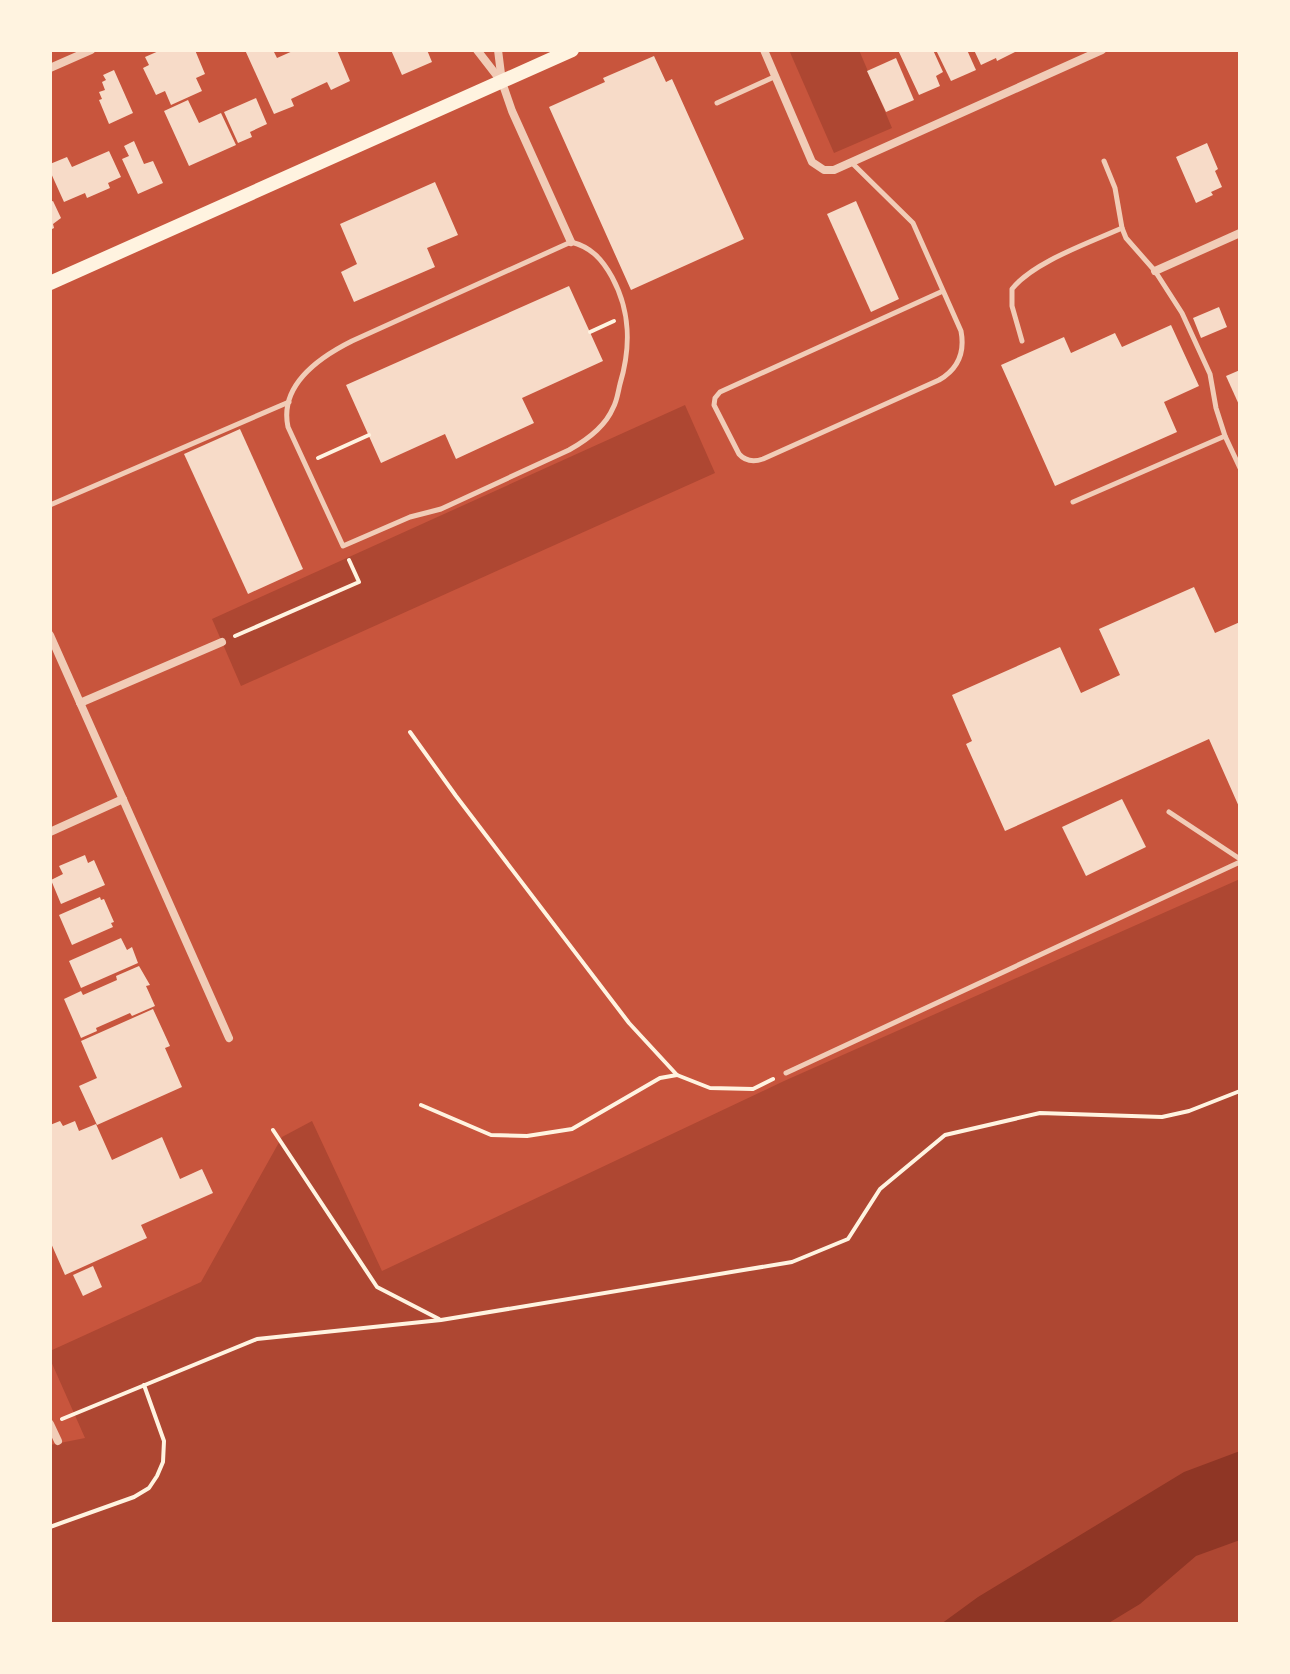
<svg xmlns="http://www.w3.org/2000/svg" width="1290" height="1674" font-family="'DM Sans',sans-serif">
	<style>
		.green { fill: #ae4732 }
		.water { fill: #8f3625 }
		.building { fill: #f7dbc8 }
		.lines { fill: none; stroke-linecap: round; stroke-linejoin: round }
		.path { stroke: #fff3e0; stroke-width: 4 }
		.service { stroke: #f1ccb7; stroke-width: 5 }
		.minor { stroke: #f1ccb7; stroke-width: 8 }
		.secondary { stroke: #fff3e0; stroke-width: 14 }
	</style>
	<rect width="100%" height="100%" fill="#c8553d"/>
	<!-- green -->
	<g class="green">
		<path d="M789 50H859L892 128 834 153Z"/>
		<path d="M685 405 715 473 241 686 212 619Z"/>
		<path d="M1240 879V1624H50V1445L85 1438 50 1359V1351L201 1282 282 1137 312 1121 382 1271 784 1081Z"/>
	</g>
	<!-- water -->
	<path class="water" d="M1240 1451V1540L1196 1556 1140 1604 1107 1624H941L978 1597 1184 1472Z"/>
	<!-- building -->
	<g class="building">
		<path d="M161 50H195L205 74 196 78 202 91 171 105 165 91 156 95 143 68 149 65 145 57Z"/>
		<path d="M245 50H273L277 58 295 50H337L350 81 331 90 327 82 291 99 294 106 274 114Z"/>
		<path d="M391 50H427L432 62 402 75Z"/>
		<path d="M898 50H933L943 72 936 76 940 86 919 95Z"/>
		<path d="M936 50H967L976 70 951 81Z"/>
		<path d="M974 50H1014L1015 52 997 61 996 58 981 65Z"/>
		<path d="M654 56 666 82 672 79 744 239 631 290 549 107 605 82 603 78Z"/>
		<path d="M896 58 914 100 886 112 867 71Z"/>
		<path d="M114 70 133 113 109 124 99 100 102 99 99 92 105 90 102 82 106 80 103 75Z"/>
		<path d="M256 98 267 124 250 132 252 137 238 143 224 112Z"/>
		<path d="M188 100 199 123 221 113 236 145 189 166 164 111Z"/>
		<path d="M134 141 144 164 153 161 163 183 138 194 122 159 129 156 124 146Z"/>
		<path d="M1207 143 1218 169 1215 171 1222 187 1211 192 1213 195 1196 203 1176 157Z"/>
		<path d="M109 151 121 177 108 183 110 188 87 198 85 193 64 202 50 171V164L67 157 72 167Z"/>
		<path d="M435 182 458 235 427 248 435 267 354 302 341 272 357 264 340 224Z"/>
		<path d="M53 201 61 218 53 224 54 228 50 230V202Z"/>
		<path d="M856 201 899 299 871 312 827 214Z"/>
		<path d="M569 286 603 361 522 398 534 423 456 459 445 434 381 463 346 385Z"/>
		<path d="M1219 307 1227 327 1201 338 1193 318Z"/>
		<path d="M1171 325 1199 386 1164 402 1177 432 1055 486 1001 365 1064 337 1071 353 1115 333 1122 347Z"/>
		<path d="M1240 370V407L1226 376Z"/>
		<path d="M240 429 303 569 248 594 184 454Z"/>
		<path d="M1194 587 1215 633 1240 622V809L1209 739 1005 831 966 744 972 741 952 695 1060 647 1081 693 1120 675 1099 629Z"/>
		<path d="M1122 799 1146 847 1086 876 1062 827Z"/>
		<path d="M85 855 88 863 94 860 105 885 61 904 51 880 63 874 59 866Z"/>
		<path d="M100 897 101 900 104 899 114 922 111 923 113 927 72 945 59 915Z"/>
		<path d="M121 938 127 950 132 947 138 963 81 988 69 961Z"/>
		<path d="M139 966 150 985 146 986 155 1006 132 1016 130 1013 96 1028 97 1031 81 1038 64 999 81 991 83 995 117 980 116 976Z"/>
		<path d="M153 1009 170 1046 165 1048 182 1087 97 1125 79 1086 97 1078 81 1041Z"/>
		<path d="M60 1121 63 1126 75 1121 79 1131 96 1124 112 1160 162 1137 180 1179 202 1169 213 1193 141 1225 147 1238 65 1275 50 1241V1125Z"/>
		<path d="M93 1266 102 1287 83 1296 73 1275Z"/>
	</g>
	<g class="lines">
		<!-- path -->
		<g class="path">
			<path d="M590 332 614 321"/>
			<path d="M318 458 369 435"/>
			<path d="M235 636 359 582 349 560"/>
			<path d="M410 732 456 796 629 1023 677 1075 710 1088 753 1089 773 1079"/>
			<path d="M421 1105 491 1135 527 1136 572 1129 660 1078 677 1075"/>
			<path d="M273 1130 377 1287 439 1319"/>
			<path d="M62 1419 257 1339 441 1320 792 1262 848 1239 880 1189 945 1135 1040 1113 1162 1117 1189 1111 1240 1091"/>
			<path d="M50 1527 134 1497 149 1488 157 1476 163 1462 164 1441 144 1385"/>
		</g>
		<!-- service -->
		<g class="service">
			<path d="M717 103 776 76"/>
			<path d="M851 162 913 223 961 331C965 352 958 369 939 380L763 459C754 462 746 462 739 454L714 405 715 398 720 392 943 291"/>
			<path d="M1122 228 1126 238 1155 271 1182 313 1210 374 1216 408 1225 436 1240 468"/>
			<path d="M571 242C591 247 602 259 612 277 631 312 631 347 620 384 618 392 617 401 613 408 605 427 587 440 569 450L441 509 410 517 343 546 288 427C279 385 320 357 352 341Z"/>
			<path d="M1022 341 1012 306V289C1033 262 1089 243 1122 228L1115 188 1104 161"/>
			<path d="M1073 502 1225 436"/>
			<path d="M50 505 289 402"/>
			<path d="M1169 812 1240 859"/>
			<path d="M786 1073 1240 862"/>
		</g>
		<!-- minor -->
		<g class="minor">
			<path d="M477 50 501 81"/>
			<path d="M498 50 502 82 512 111 571 242"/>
			<path d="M764 50 812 162 824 170H834L1102 50"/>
			<path d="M50 68 91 50"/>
			<path d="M1155 271 1240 233"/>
			<path d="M50 635 229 1038"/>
			<path d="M80 703 222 642"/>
			<path d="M50 832 123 799"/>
			<path d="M50 1424 58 1441"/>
		</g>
		<!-- secondary -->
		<path class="secondary" d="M50 283 572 50"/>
	</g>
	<!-- border -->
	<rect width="1290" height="1674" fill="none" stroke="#fff3e0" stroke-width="104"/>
</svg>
